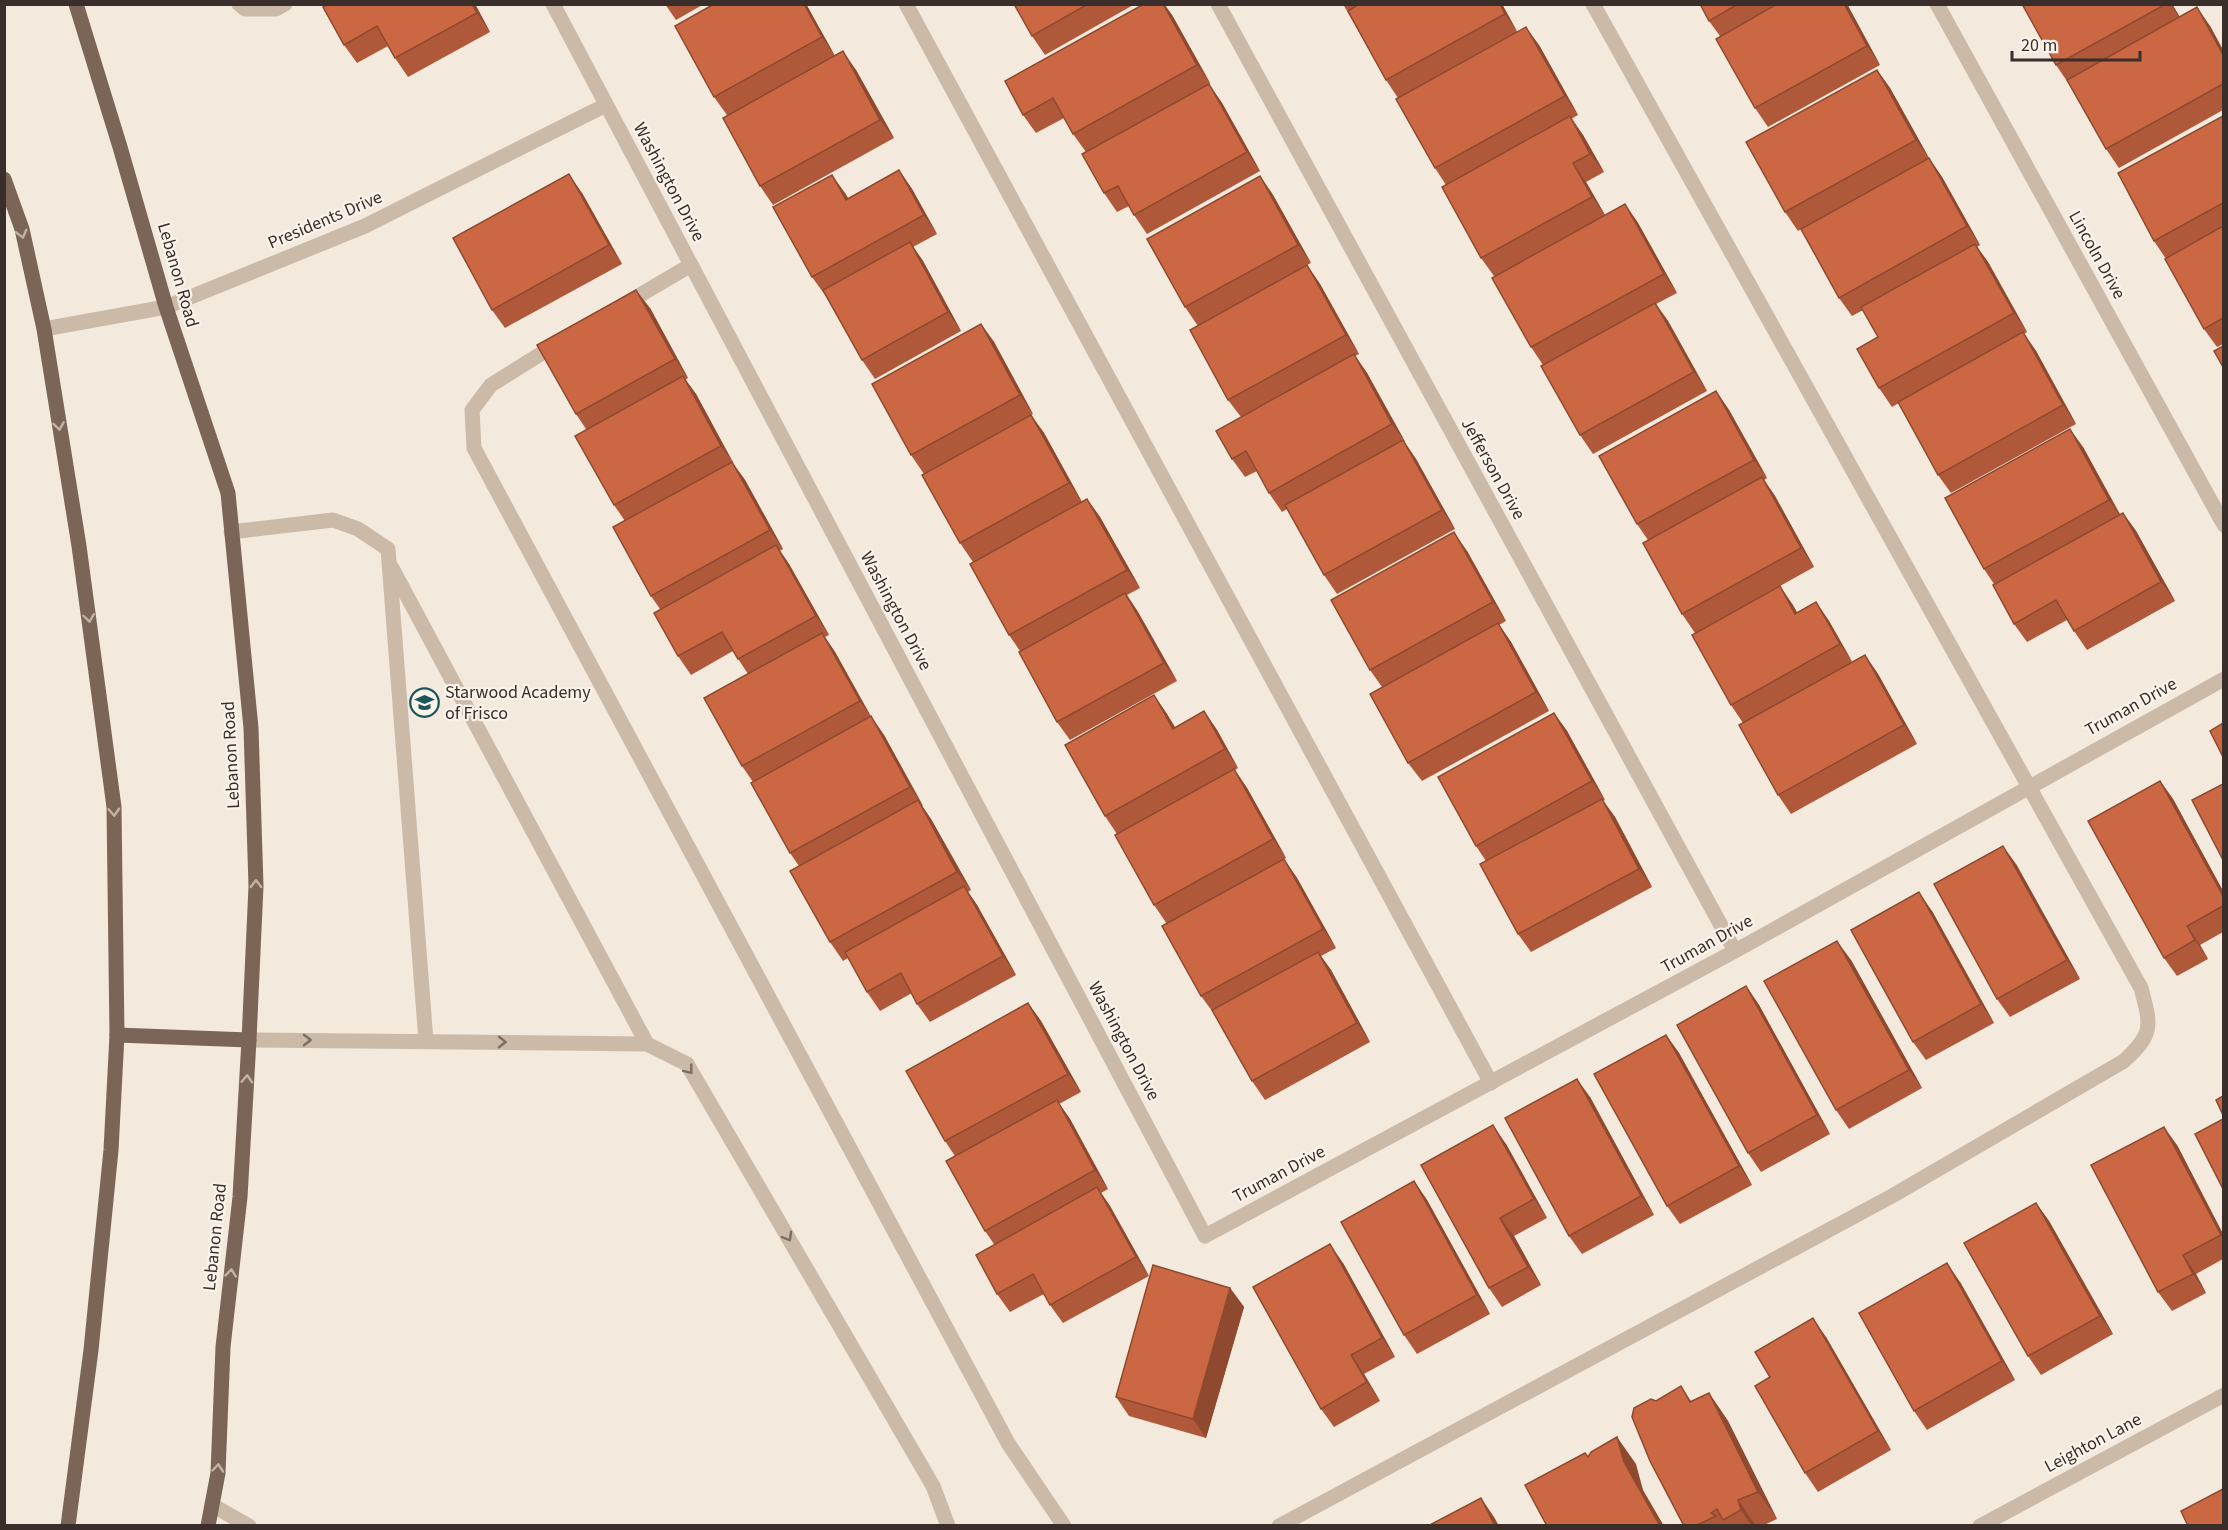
<svg xmlns="http://www.w3.org/2000/svg" width="2228" height="1530" font-family="'Source Sans 3',sans-serif">
	<style>
		.lines { fill: none; stroke-linecap: round; stroke-linejoin: round }
		.minor { stroke: #ccbaa8; stroke-width: 15 }
		.major { stroke: #7b6559; stroke-width: 15 }
		.wall { fill: #af593a }
		.shaded-wall { fill: #8e492f }
		.building { fill: #cb6843; stroke: #8e492f; stroke-width: 1.5 }
		.oneway { stroke: #c1b3a9 }
		.oneway2 { stroke: #7b6d62 }
		.labels { text-anchor: middle; dominant-baseline: central; stroke-width: 4.5; stroke-linejoin: round; paint-order: stroke }
		.street-label { font-size: 18px; fill: #392e29; stroke: #fbf3ea }
		.poi-label { font-size: 18px; fill: #392e29; stroke: #fbf3ea; text-anchor: start }
	</style>
	<rect width="100%" height="100%" fill="#f3e9dd"/>
	<g class="lines">
		<!-- minor -->
		<g class="minor">
			<path d="M239 4 245 9H276L285 4"/>
			<path d="M553 4 1205 1236 1735 951 2224 679"/>
			<path d="M906 4 1491 1083"/>
			<path d="M1218 4 1735 951"/>
			<path d="M1937 4 2224 525"/>
			<path d="M623 305 691 265"/>
			<path d="M44 329 166 307 365 226 606 105"/>
			<path d="M558 343 491 385 472 410 474 448 1008 1443 1064 1526"/>
			<path d="M231 532 333 520 358 529 388 549 426 1041"/>
			<path d="M392 568 647 1044"/>
			<path d="M249 1040 647 1044 687 1064 933 1486 948 1526"/>
			<path d="M212 1505 249 1526"/>
			<path d="M1279 1526 1892 1196 2124 1061C2154 1034 2151 1025 2141 988L1593 4"/>
			<path d="M1980 1526 2224 1395"/>
		</g>
		<!-- major -->
		<g class="major">
			<path d="M76 4 120 147 166 307 228 493 251 728 256 886 249 1040 240 1197 223 1347 218 1473 208 1526"/>
			<path d="M4 179 22 229 44 329 79 546 114 807 117 1035 111 1150 91 1350 68 1526"/>
			<path d="M117 1035 249 1040"/>
		</g>
	</g>
	<!-- wall -->
	<g class="wall">
		<path d="M475 4 490 32 408 77 395 58 388 46 357 63 344 45 323 7Z"/>
		<path d="M665 4H704L676 20Z"/>
		<path d="M806 4 835 56 856 70 894 138 773 205 760 186 727 115 714 97Z"/>
		<path d="M1014 4H1135L1045 55 1032 36Z"/>
		<path d="M1144 4H1164L1172 15 1210 83 1209 84 1222 103 1260 171 1147 234 1134 215 1129 206 1117 212 1104 193 1086 152 1073 134 1064 118 1036 133 1023 115Z"/>
		<path d="M1343 4H1502L1517 32 1539 45 1578 115 1571 119 1583 135 1604 172 1586 182 1605 215 1625 204 1638 223 1677 293 1656 304 1668 321 1707 391 1593 454 1580 435 1543 365 1531 347 1494 276 1481 258 1446 185 1435 168 1398 98 1386 80Z"/>
		<path d="M1700 4H1847L1880 65 1768 127 1755 108 1720 36 1709 21Z"/>
		<path d="M2022 4H2172L2180 17 2210 26 2223 50V110L2119 168 2106 149 2069 84 2056 65Z"/>
		<path d="M1877 70 1890 88 1929 158 1942 177 1980 245 1977 247 1988 262 2027 332 2024 334 2036 351 2076 424 1951 493 1938 475 1899 403 1892 407 1879 388 1878 337 1863 310 1852 316 1839 298 1801 229 1798 231 1785 212Z"/>
		<path d="M2223 116V344L2217 347 2204 329 2166 259 2154 241Z"/>
		<path d="M899 170 912 189 937 234 913 247 923 261 961 331 875 379 862 360 825 295 812 277 845 193 848 198Z"/>
		<path d="M1260 176 1273 195 1311 263 1307 265 1320 284 1359 354 1355 356 1367 373 1405 443 1416 459 1455 529 1337 594 1324 575 1287 509 1282 512 1269 493 1257 471 1245 477 1232 459 1241 417 1228 400 1198 326 1185 307Z"/>
		<path d="M582 193 622 264 505 328 492 310Z"/>
		<path d="M650 308 688 378 685 380 696 394 734 465 745 480 783 549 780 551 789 564 829 635 825 637 835 652 871 717 884 735 923 806H922L931 819 971 890 968 892 977 905 1016 975 930 1022 917 1004 912 993 880 1011 867 992 848 958 843 961 830 942 799 866 790 853 753 782 742 766 748 674 733 651 691 675 678 656 660 609 651 596 625 521 614 505 586 429 576 414Z"/>
		<path d="M981 324 994 342 1033 414 1031 415 1044 433 1082 502 1087 499 1100 517 1140 588 1127 595 1138 612 1177 681 1070 740 1057 722 1020 651 1009 635 973 562 960 543 924 474 911 455Z"/>
		<path d="M1716 391 1729 410 1767 478 1764 480 1775 496 1814 567 1780 586 1797 613 1816 602 1829 621 1852 662 1865 655 1878 674 1917 744 1791 814 1778 795 1743 723 1731 705 1695 633 1682 614 1648 540 1637 524Z"/>
		<path d="M2083 447 2120 514 2123 513 2136 531 2175 601 2087 650 2074 631 2067 620 2027 642 2014 624 1994 584 1984 569Z"/>
		<path d="M1467 551 1506 621 1499 625 1511 642 1549 711 1422 781 1408 763 1382 687 1370 670Z"/>
		<path d="M1154 695 1167 714 1175 727 1204 711 1217 730 1238 768 1235 770 1247 788 1286 858 1284 859 1297 878 1336 948 1321 956 1331 970 1370 1042 1265 1100 1252 1081 1215 1015 1201 996 1167 924 1154 905 1117 834 1105 816Z"/>
		<path d="M1554 713 1567 731 1605 800 1603 801 1615 817 1652 887 1531 952 1518 934 1486 861 1476 846Z"/>
		<path d="M2160 781 2173 799 2223 891V932L2200 945 2208 959 2177 976 2164 958Z"/>
		<path d="M2016 864 2080 979 2010 1017 1997 999Z"/>
		<path d="M1932 911 1994 1023 1926 1060 1913 1042Z"/>
		<path d="M1851 960 1922 1088 1849 1129 1836 1110Z"/>
		<path d="M1746 986 1759 1005 1830 1134 1761 1172 1748 1153Z"/>
		<path d="M1028 1003 1041 1021 1081 1092 1059 1104 1070 1119 1108 1189 1101 1193 1110 1206 1149 1276 1063 1323 1050 1305 1044 1294 1010 1312 997 1294 994 1244 985 1231 955 1156 945 1141Z"/>
		<path d="M1666 1035 1679 1053 1752 1185 1680 1224 1667 1206Z"/>
		<path d="M1590 1097 1654 1215 1582 1254 1569 1236Z"/>
		<path d="M1506 1144 1547 1218 1514 1236 1541 1285 1502 1307 1489 1288Z"/>
		<path d="M2177 1145 2223 1234V1259L2196 1274 2206 1293 2172 1311 2158 1292Z"/>
		<path d="M1414 1181 1427 1200 1490 1314 1417 1354 1404 1335Z"/>
		<path d="M2036 1203 2049 1221 2113 1334 2041 1375 2028 1356Z"/>
		<path d="M1343 1263 1395 1357 1364 1374 1380 1401 1334 1427 1321 1409Z"/>
		<path d="M1960 1282 2015 1380 1927 1430 1914 1411Z"/>
		<path d="M1230 1288 1244 1307 1206 1438 1129 1416 1116 1397Z"/>
		<path d="M1826 1337 1891 1450 1818 1492 1805 1473 1770 1377Z"/>
		<path d="M1681 1386 1691 1401 1709 1393 1728 1421 1777 1519 1762 1526H1684L1656 1401Z"/>
	</g>
	<!-- shaded-wall -->
	<g class="shaded-wall">
		<path d="M472 4H475L490 32 477 13Z"/>
		<path d="M804 4H806L835 56 822 37Z"/>
		<path d="M1163 4H1164L1172 15 1210 83 1197 65Z"/>
		<path d="M1500 4H1502L1518 33 1505 14Z"/>
		<path d="M1844 4H1847L1880 65 1867 46Z"/>
		<path d="M2170 4H2172L2182 21Z"/>
		<path d="M2197 7 2210 26 2223 50V55Z"/>
		<path d="M1526 27 1539 45 1578 115 1565 96Z"/>
		<path d="M843 51 856 70 894 138 880 120Z"/>
		<path d="M1877 70 1890 88 1929 158 1916 140Z"/>
		<path d="M1209 84 1222 103 1260 171 1247 152Z"/>
		<path d="M1570 116 1583 135 1604 172 1590 154Z"/>
		<path d="M1929 158 1942 177 1980 245 1967 226Z"/>
		<path d="M1573 163 1586 182 1605 215 1592 197Z"/>
		<path d="M899 170 912 189 937 234 924 215Z"/>
		<path d="M569 174 582 193 622 264 609 245Z"/>
		<path d="M832 175 845 193 859 218 846 200Z"/>
		<path d="M1260 176 1273 195 1311 263 1298 245Z"/>
		<path d="M1625 204 1638 223 1677 293 1664 274Z"/>
		<path d="M910 242 923 261 961 331 948 312Z"/>
		<path d="M1975 244 1988 262 2027 332 2014 313Z"/>
		<path d="M1307 265 1320 284 1359 354 1346 335Z"/>
		<path d="M636 290 650 308 688 378 675 359Z"/>
		<path d="M1655 303 1668 321 1707 391 1694 372Z"/>
		<path d="M981 324 994 342 1033 414 1020 395Z"/>
		<path d="M2023 332 2036 351 2076 424 2063 405Z"/>
		<path d="M1354 354 1367 373 1406 443 1392 424Z"/>
		<path d="M683 376 696 394 734 464 721 446Z"/>
		<path d="M1716 391 1729 410 1767 478 1754 460Z"/>
		<path d="M1031 415 1044 433 1082 502 1069 483Z"/>
		<path d="M2070 429 2083 447 2122 519 2109 500Z"/>
		<path d="M1403 440 1416 459 1455 529 1442 510Z"/>
		<path d="M732 462 745 480 783 549 770 530Z"/>
		<path d="M1762 477 1775 496 1814 567 1801 548Z"/>
		<path d="M1087 499 1100 517 1140 588 1127 570Z"/>
		<path d="M2123 513 2136 531 2175 601 2161 582Z"/>
		<path d="M1454 532 1467 551 1506 621 1493 602Z"/>
		<path d="M776 545 789 564 829 635 816 616Z"/>
		<path d="M1780 586 1793 605 1808 632 1795 614Z"/>
		<path d="M1125 593 1138 612 1177 681 1164 663Z"/>
		<path d="M1816 602 1829 621 1853 663 1840 644Z"/>
		<path d="M1498 623 1511 642 1549 711 1536 692Z"/>
		<path d="M822 633 835 652 873 720 860 701Z"/>
		<path d="M1865 655 1878 674 1917 744 1904 725Z"/>
		<path d="M1154 695 1167 714 1186 747 1173 729Z"/>
		<path d="M1204 711 1217 730 1238 768 1225 749Z"/>
		<path d="M1554 713 1567 731 1605 800 1592 781Z"/>
		<path d="M871 716 884 735 923 806 910 787Z"/>
		<path d="M1234 769 1247 788 1286 858 1273 839Z"/>
		<path d="M2160 781 2173 799 2223 891V896Z"/>
		<path d="M1602 799 1615 817 1652 887 1639 869Z"/>
		<path d="M918 800 931 819 971 890 957 872Z"/>
		<path d="M2003 846 2016 864 2080 979 2067 960Z"/>
		<path d="M1284 859 1297 878 1336 948 1323 929Z"/>
		<path d="M964 886 977 905 1016 975 1003 956Z"/>
		<path d="M1919 892 1932 911 1994 1023 1981 1004Z"/>
		<path d="M2187 926 2200 945 2208 959 2195 940Z"/>
		<path d="M1837 941 1851 960 1922 1088 1909 1070Z"/>
		<path d="M1318 952 1331 970 1370 1042 1357 1023Z"/>
		<path d="M1746 986 1759 1005 1830 1134 1817 1115Z"/>
		<path d="M1028 1003 1041 1021 1081 1092 1068 1074Z"/>
		<path d="M1666 1035 1679 1053 1752 1185 1739 1166Z"/>
		<path d="M1577 1079 1590 1097 1654 1215 1641 1196Z"/>
		<path d="M1057 1100 1070 1119 1108 1189 1095 1170Z"/>
		<path d="M1493 1125 1506 1144 1547 1218 1534 1199Z"/>
		<path d="M2164 1127 2177 1145 2223 1234V1239Z"/>
		<path d="M1414 1181 1427 1200 1490 1314 1477 1295Z"/>
		<path d="M1097 1187 1110 1206 1149 1276 1136 1257Z"/>
		<path d="M2036 1203 2049 1221 2113 1334 2100 1316Z"/>
		<path d="M1500 1218 1514 1236 1541 1285 1528 1267Z"/>
		<path d="M1330 1244 1343 1263 1395 1357 1382 1338Z"/>
		<path d="M2183 1255 2196 1274 2206 1293 2193 1274Z"/>
		<path d="M1947 1263 1960 1282 2015 1380 2002 1361Z"/>
		<path d="M1230 1288 1244 1307 1206 1438 1193 1419Z"/>
		<path d="M1813 1318 1826 1337 1891 1450 1878 1431Z"/>
		<path d="M1351 1355 1364 1374 1380 1401 1367 1382Z"/>
		<path d="M1709 1393 1728 1421 1777 1519 1758 1492Z"/>
		<path d="M1617 1437 1636 1464 1643 1490 1664 1526H1660L1624 1462Z"/>
		<path d="M1481 1498 1494 1517 1499 1526H1495Z"/>
		<path d="M1738 1500 1756 1526H1752L1741 1510Z"/>
	</g>
	<!-- building -->
	<g class="building">
		<path d="M328 4H472L477 13 395 58 377 26 344 45 323 7Z"/>
		<path d="M714 4H804L822 37 714 97 675 26Z"/>
		<path d="M1014 4H1088L1032 36Z"/>
		<path d="M1144 4H1163L1197 65 1073 134 1053 98 1023 115 1005 81Z"/>
		<path d="M1359 4H1500L1505 14 1386 80 1348 11Z"/>
		<path d="M1700 4H1738L1709 21Z"/>
		<path d="M1777 4H1844L1867 46 1755 108 1716 39Z"/>
		<path d="M2022 4H2166L2056 65Z"/>
		<path d="M2197 7 2223 55V84L2106 149 2067 80Z"/>
		<path d="M1526 27 1565 96 1435 168 1396 99Z"/>
		<path d="M843 51 880 120 760 186 723 118Z"/>
		<path d="M1877 70 1916 140 1785 212 1746 142Z"/>
		<path d="M1209 84 1247 152 1134 215 1118 186 1104 193 1082 154Z"/>
		<path d="M1570 116 1590 154 1573 163 1592 197 1481 258 1442 187Z"/>
		<path d="M2223 116V203L2154 241 2118 173Z"/>
		<path d="M1929 158 1967 226 1839 298 1801 229Z"/>
		<path d="M899 170 924 215 812 277 773 207 832 175 846 200Z"/>
		<path d="M569 174 609 245 492 310 453 238Z"/>
		<path d="M1260 176 1298 245 1185 307 1147 239Z"/>
		<path d="M1625 204 1664 274 1531 347 1492 278Z"/>
		<path d="M2223 226V318L2204 329 2165 259Z"/>
		<path d="M910 242 948 312 862 360 823 290Z"/>
		<path d="M1975 244 2014 313 1879 388 1857 349 1878 337 1861 307Z"/>
		<path d="M1307 265 1346 335 1228 400 1190 330Z"/>
		<path d="M636 290 675 359 576 414 537 345Z"/>
		<path d="M1655 303 1694 372 1580 435 1541 366Z"/>
		<path d="M981 324 1020 395 911 455 872 384Z"/>
		<path d="M2023 332 2063 405 1938 475 1898 402Z"/>
		<path d="M2223 346V367L2214 351Z"/>
		<path d="M1354 354 1392 424 1269 493 1246 451 1232 459 1216 431Z"/>
		<path d="M683 376 721 446 614 505 575 436Z"/>
		<path d="M1716 391 1754 460 1637 524 1599 456Z"/>
		<path d="M1031 415 1069 483 960 543 922 475Z"/>
		<path d="M2070 429 2109 500 1984 569 1945 498Z"/>
		<path d="M1403 440 1442 510 1324 575 1285 505Z"/>
		<path d="M732 462 770 530 651 596 613 527Z"/>
		<path d="M1762 477 1801 548 1682 614 1643 543Z"/>
		<path d="M1087 499 1127 570 1009 635 970 564Z"/>
		<path d="M2123 513 2161 582 2074 631 2056 600 2014 624 1993 585Z"/>
		<path d="M1454 532 1493 602 1370 670 1331 600Z"/>
		<path d="M776 545 816 616 738 659 722 632 678 656 654 613Z"/>
		<path d="M1780 586 1795 614 1816 602 1840 644 1731 705 1692 635Z"/>
		<path d="M1125 593 1164 663 1057 722 1019 652Z"/>
		<path d="M1498 623 1536 692 1408 763 1370 694Z"/>
		<path d="M822 633 860 701 742 766 704 698Z"/>
		<path d="M1865 655 1904 725 1778 795 1739 725Z"/>
		<path d="M1154 695 1173 729 1204 711 1225 749 1105 816 1065 745Z"/>
		<path d="M1554 713 1592 781 1476 846 1438 777Z"/>
		<path d="M871 716 910 787 790 853 751 783Z"/>
		<path d="M2223 723V757L2210 731Z"/>
		<path d="M1234 769 1273 839 1154 905 1115 835Z"/>
		<path d="M2160 781 2223 896V906L2187 926 2195 940 2164 958 2088 821Z"/>
		<path d="M2223 784V860L2192 800Z"/>
		<path d="M1602 799 1639 869 1518 934 1480 864Z"/>
		<path d="M918 800 957 872 830 942 790 871Z"/>
		<path d="M2003 846 2067 960 1997 999 1934 884Z"/>
		<path d="M1284 859 1323 929 1201 996 1162 926Z"/>
		<path d="M964 886 1003 956 917 1004 901 973 867 992 845 952Z"/>
		<path d="M1919 892 1981 1004 1913 1042 1851 930Z"/>
		<path d="M1837 941 1909 1070 1836 1110 1764 981Z"/>
		<path d="M1318 952 1357 1023 1252 1081 1212 1010Z"/>
		<path d="M1746 986 1817 1115 1748 1153 1677 1025Z"/>
		<path d="M1028 1003 1068 1074 945 1141 906 1071Z"/>
		<path d="M1666 1035 1739 1166 1667 1206 1594 1074Z"/>
		<path d="M1577 1079 1641 1196 1569 1236 1505 1118Z"/>
		<path d="M2223 1096V1115L2216 1100Z"/>
		<path d="M1057 1100 1095 1170 985 1231 946 1161Z"/>
		<path d="M2223 1119V1189L2195 1134Z"/>
		<path d="M1493 1125 1534 1199 1500 1218 1528 1267 1489 1288 1421 1165Z"/>
		<path d="M2164 1127 2221 1235 2183 1255 2193 1274 2158 1292 2091 1165Z"/>
		<path d="M1414 1181 1477 1295 1404 1335 1341 1222Z"/>
		<path d="M1097 1187 1136 1257 1050 1305 1033 1274 997 1294 976 1255Z"/>
		<path d="M2036 1203 2100 1316 2028 1356 1964 1243Z"/>
		<path d="M1330 1244 1382 1338 1351 1355 1367 1382 1321 1409 1253 1287Z"/>
		<path d="M1947 1263 2002 1361 1914 1411 1859 1313Z"/>
		<path d="M1153 1265 1230 1288 1193 1419 1116 1397Z"/>
		<path d="M1813 1318 1878 1431 1805 1473 1755 1386 1770 1377 1755 1352Z"/>
		<path d="M1681 1386 1690 1402 1709 1393 1758 1492 1738 1500 1741 1510 1723 1520 1717 1509 1711 1513 1716 1516 1695 1526H1684L1650 1461 1632 1417 1634 1408 1651 1399 1656 1401Z"/>
		<path d="M1617 1437 1624 1462 1660 1526H1547L1525 1485 1585 1453 1588 1457 1591 1452Z"/>
		<path d="M2223 1489V1526H2188L2181 1511Z"/>
		<path d="M1481 1498 1495 1526H1428Z"/>
	</g>
	<!-- one-way arrows -->
	<defs><path id="oneway-chevron" d="M-2-3.5L2.5 0L-2 3.5" fill="none" stroke-width="1.6" stroke-linecap="round" stroke-linejoin="round" transform="scale(1.5)"/></defs>
	<g class="oneway">
		<use href="#oneway-chevron" transform="translate(22 234) rotate(76)"/>
		<use href="#oneway-chevron" transform="translate(59 426) rotate(81)"/>
		<use href="#oneway-chevron" transform="translate(89 618) rotate(82)"/>
		<use href="#oneway-chevron" transform="translate(114 812) rotate(87)"/>
		<use href="#oneway-chevron" transform="translate(256 884) rotate(-90)"/>
		<use href="#oneway-chevron" transform="translate(247 1079) rotate(-87)"/>
		<use href="#oneway-chevron" transform="translate(231 1273) rotate(-84)"/>
		<use href="#oneway-chevron" transform="translate(218 1468) rotate(-85)"/>
	</g>
	<g class="oneway2">
		<use href="#oneway-chevron" transform="translate(307 1040)"/>
		<use href="#oneway-chevron" transform="translate(502 1042) rotate(1)"/>
		<use href="#oneway-chevron" transform="translate(689 1070) rotate(52)"/>
		<use href="#oneway-chevron" transform="translate(788 1237) rotate(60)"/>
	</g>
	<!-- icons -->
	<defs>
		<symbol id="school-ring" viewBox="-11 -11 22 22"><circle r="9.5" fill="#fbf3ea" stroke="#1c565d" stroke-width="1.5"/><path d="M0-5L7-2L0 1L-7-2ZM-4 1L0 2.5L4 1V4Q0 6-4 4Z" fill="#1c565d"/></symbol>
	</defs>
	<g fill-rule="evenodd">
		<use href="#school-ring" x="408" y="686" width="33" height="33"/>
	</g>
	<g class="labels">
		<!-- street labels -->
		<g class="street-label">
			<text transform="translate(669 182) rotate(62)">Washington Drive</text>
			<text transform="translate(325 220) rotate(-23)">Presidents Drive</text>
			<text transform="translate(2097 255) rotate(61)">Lincoln Drive</text>
			<text transform="translate(178 275) rotate(74)">Lebanon Road</text>
			<text transform="translate(1493 469) rotate(61)">Jefferson Drive</text>
			<text transform="translate(896 611) rotate(62)">Washington Drive</text>
			<text transform="translate(2131 707) rotate(-29)">Truman Drive</text>
			<text transform="translate(231 755) rotate(-93)">Lebanon Road</text>
			<text transform="translate(1707 944) rotate(-29)">Truman Drive</text>
			<text transform="translate(1124 1041) rotate(62)">Washington Drive</text>
			<text transform="translate(1279 1174) rotate(-28)">Truman Drive</text>
			<text transform="translate(215 1237) rotate(-84)">Lebanon Road</text>
			<text transform="translate(2093 1443) rotate(-28)">Leighton Lane</text>
		</g>
		<!-- poi labels -->
		<g class="poi-label">
			<text x="445" y="692">Starwood Academy<tspan x="445" dy="21">of Frisco</tspan></text>
		</g>
	</g>
	<!-- border -->
	<rect width="2228" height="1530" fill="none" stroke="#392e29" stroke-width="12"/>
	<!-- scale -->
	<path d="M2012 51v9h128v-9" fill="none" stroke="#392e29" stroke-width="3"/>
	<text x="2021" y="51" font-size="18" fill="#392e29" stroke="#fbf3ea" stroke-width="4.5" paint-order="stroke">20 m</text>
</svg>
